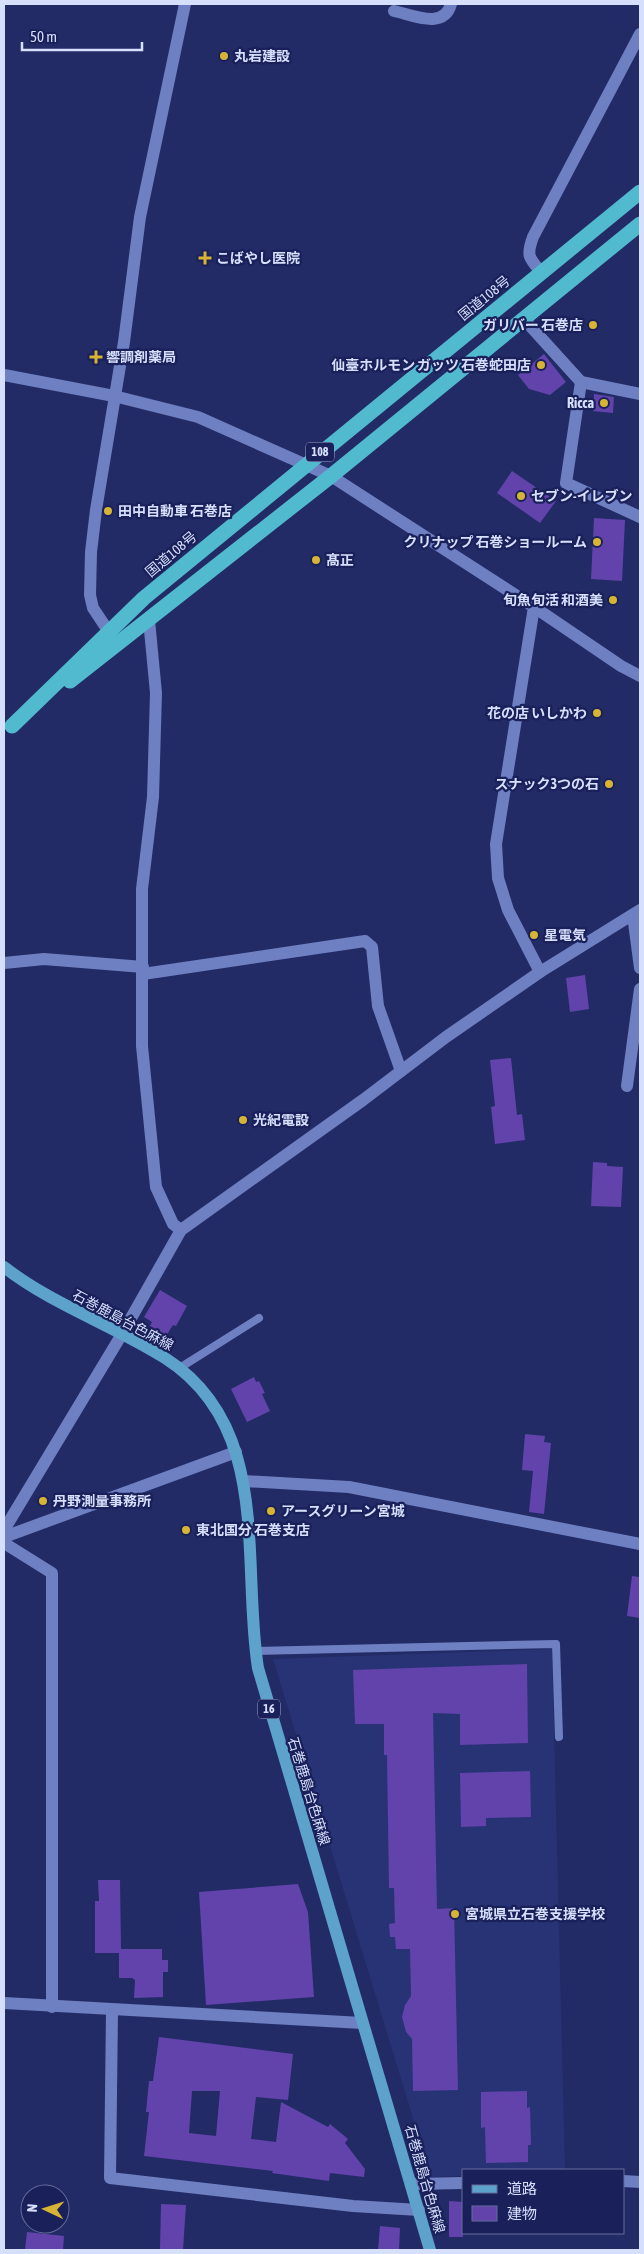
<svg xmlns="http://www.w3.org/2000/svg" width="644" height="2254" font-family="'Asap Condensed','Noto Sans JP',sans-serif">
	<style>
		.built { fill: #283375 }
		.building { fill: #6143ab; fill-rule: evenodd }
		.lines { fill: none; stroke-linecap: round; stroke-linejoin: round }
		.lane { stroke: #6e7fc2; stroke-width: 8 }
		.street { stroke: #6e7fc2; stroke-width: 12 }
		.secondary { stroke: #6e7fc2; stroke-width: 12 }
		.primary { stroke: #5da2ca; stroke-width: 12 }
		.highway { stroke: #51bacf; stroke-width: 15 }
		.poi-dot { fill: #d8b434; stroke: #19205a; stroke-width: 2 }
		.labels { text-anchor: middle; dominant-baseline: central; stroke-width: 4.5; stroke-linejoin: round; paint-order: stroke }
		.shield { fill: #19205a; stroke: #9da6cb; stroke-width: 1 }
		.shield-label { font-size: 12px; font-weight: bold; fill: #d6dffc }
		.poi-label { font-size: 14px; font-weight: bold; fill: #d6dffc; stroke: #19205a; text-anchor: start }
		.street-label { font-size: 14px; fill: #d6dffc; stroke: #19205a }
	</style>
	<rect width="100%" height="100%" fill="#222b66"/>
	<!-- built -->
	<path class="built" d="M552 1649 565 2170H463V2176L431 2177 273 1659Z"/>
	<!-- building -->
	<g class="building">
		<path d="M544 354 566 382 550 395 529 389 518 375Z"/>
		<path d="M594 394 614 397 613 413 593 411Z"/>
		<path d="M512 471 556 501 540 523 497 493Z"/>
		<path d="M594 518 625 520 622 581 591 579Z"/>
		<path d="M585 975 589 1009 570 1012 566 978Z"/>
		<path d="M511 1058 517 1115 522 1114 525 1140 495 1144 491 1107 495 1106 490 1060Z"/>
		<path d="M593 1162 607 1163V1166L623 1167 621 1207 591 1206Z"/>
		<path d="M160 1290 187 1306 176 1326 173 1325 166 1336 150 1326 152 1322 144 1317Z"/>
		<path d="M254 1377 256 1382 259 1381 265 1393 262 1394 270 1411 247 1422 231 1389Z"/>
		<path d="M525 1434 545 1436 544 1442 551 1443 544 1514 529 1512 533 1471 522 1470Z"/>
		<path d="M632 1576 640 1577V1618L627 1616Z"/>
		<path d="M527 1664 528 1743 460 1745V1714L433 1713 437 1909 454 1908 458 2090 413 2091 412 2039 406 2032 402 2017 405 2005 411 1996 410 1949H396L395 1937H390L389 1924 395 1923 394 1888H389L387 1755H384V1724H355L353 1670Z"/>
		<path d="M530 1771 531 1817 486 1818V1826L461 1827 460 1773Z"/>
		<path d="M98 1880H120L121 1949H162V1960H168V1972H163V1997L134 1998 135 1980 132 1978H119V1953H95V1901H99Z"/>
		<path d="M298 1884 308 1912 314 1997 206 2005 199 1892Z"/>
		<path d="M159 2037 293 2054 288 2100 256 2097 251 2139 276 2142 281 2102 328 2127 330 2124 348 2139 345 2143 365 2169 364 2177 330 2173 329 2181 272 2173 273 2171 144 2156 149 2112H146L149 2081H153ZM192 2091H220L216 2136 189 2133Z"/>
		<path d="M527 2091V2108L530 2107 531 2145H528V2162L486 2163 485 2127 481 2128V2092Z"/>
		<path d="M449 2201 463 2202V2237H449Z"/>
		<path d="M161 2204 186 2205 183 2250 160 2249Z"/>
		<path d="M380 2226 400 2228 399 2250H378Z"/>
		<path d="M27 2232 64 2236 63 2250H25Z"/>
	</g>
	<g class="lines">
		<!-- lane -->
		<g class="lane">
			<path d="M178 1369 259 1318"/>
			<path d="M255 1651 556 1644 559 1737"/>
		</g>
		<!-- street -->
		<g class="street">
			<path d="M394 11C413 15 444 30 451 4"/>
			<path d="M523 318 581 382 640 394"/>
			<path d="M581 382 566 483 640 517"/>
			<path d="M534 607 496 844 498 878 508 910 540 972"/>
			<path d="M149 620 156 693 153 797 142 889V1046L156 1187 173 1224 181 1230"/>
			<path d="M109 632 93 608 90 595 91 552 96 510 124 342 140 217 185 4"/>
			<path d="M633 915 640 968"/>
			<path d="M4 963 44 959 143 967"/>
			<path d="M143 974 365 941 372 947 378 1006 401 1071"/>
			<path d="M627 1086 640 989"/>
			<path d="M244 1481 349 1487 640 1544"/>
			<path d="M4 1537 236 1452"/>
			<path d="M4 1543 52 1573V2007"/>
			<path d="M4 2003 362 2023"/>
			<path d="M112 2010 110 2178 353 2206 419 2210"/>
			<path d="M623 2181 640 2182"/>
			<path d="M412 2184 463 2183"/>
		</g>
		<!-- secondary -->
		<g class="secondary">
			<path d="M541 272C529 258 526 256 533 237L640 34"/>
			<path d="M4 375 114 396 198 417 331 476 534 607 621 666 640 676"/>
			<path d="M4 1530 122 1334 181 1230 363 1100 446 1037 540 972 640 910"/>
		</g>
		<!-- primary -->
		<path class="primary" d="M4 1267C53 1305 113 1325 165 1358 273 1427 241 1562 258 1668L430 2250"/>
		<!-- highway -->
		<g class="highway">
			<path d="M70 681 331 476 640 224"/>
			<path d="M12 726 144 598 640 192"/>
		</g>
	</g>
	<!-- markers -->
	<g class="poi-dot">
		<circle cx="224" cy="56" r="5"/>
		<path d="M202.5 250.5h5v5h5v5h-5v5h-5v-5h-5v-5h5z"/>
		<circle cx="593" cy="325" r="5"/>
		<path d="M93.5 349.5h5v5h5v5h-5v5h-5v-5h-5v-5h5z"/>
		<circle cx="541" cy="365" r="5"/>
		<circle cx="604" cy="403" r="5"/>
		<circle cx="521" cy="496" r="5"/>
		<circle cx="108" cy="511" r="5"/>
		<circle cx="597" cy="542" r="5"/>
		<circle cx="316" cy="560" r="5"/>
		<circle cx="613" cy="600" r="5"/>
		<circle cx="597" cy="713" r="5"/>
		<circle cx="609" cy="784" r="5"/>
		<circle cx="534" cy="935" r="5"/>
		<circle cx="243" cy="1120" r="5"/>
		<circle cx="43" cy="1501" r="5"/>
		<circle cx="271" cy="1511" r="5"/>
		<circle cx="186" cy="1530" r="5"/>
		<circle cx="455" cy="1914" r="5"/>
	</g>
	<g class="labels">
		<!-- shield labels -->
		<g class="shield">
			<rect x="306" y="442.5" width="28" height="19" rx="4"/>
			<rect x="258" y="1699.5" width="22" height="19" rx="4"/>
		</g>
		<g class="shield-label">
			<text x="320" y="452">108</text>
			<text x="269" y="1709">16</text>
		</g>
		<!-- poi labels -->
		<g class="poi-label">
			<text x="234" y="56">丸岩建設</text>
			<text x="216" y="258">こばやし医院</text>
			<text x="583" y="325" text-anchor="end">ガリバー 石巻店</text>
			<text x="106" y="357">響調剤薬局</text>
			<text x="531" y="365" text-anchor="end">仙臺ホルモン ガッツ 石巻蛇田店</text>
			<text x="594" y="403" text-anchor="end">Ricca</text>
			<text x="531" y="496">セブン-イレブン</text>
			<text x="118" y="511">田中自動車 石巻店</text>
			<text x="587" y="542" text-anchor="end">クリナップ 石巻ショールーム</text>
			<text x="326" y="560">髙正</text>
			<text x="603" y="600" text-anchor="end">旬魚旬活 和酒美</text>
			<text x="587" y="713" text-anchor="end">花の店 いしかわ</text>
			<text x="599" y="784" text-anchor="end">スナック3つの石</text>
			<text x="544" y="935">星電気</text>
			<text x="253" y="1120">光紀電設</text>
			<text x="53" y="1501">丹野測量事務所</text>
			<text x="281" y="1511">アースグリーン宮城</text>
			<text x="196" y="1530">東北国分 石巻支店</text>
			<text x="465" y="1914">宮城県立石巻支援学校</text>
		</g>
		<!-- street labels -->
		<g class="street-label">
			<text transform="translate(484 298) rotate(-39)">国道108号</text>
			<text transform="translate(171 554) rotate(-40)">国道108号</text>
			<text transform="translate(123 1320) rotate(28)">石巻鹿島台色麻線</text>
			<text transform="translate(309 1791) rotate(73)">石巻鹿島台色麻線</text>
			<text transform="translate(425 2179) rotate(74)">石巻鹿島台色麻線</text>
		</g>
	</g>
	<!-- border -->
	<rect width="644" height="2254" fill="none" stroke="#d6dffc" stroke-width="10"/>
	<!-- legend -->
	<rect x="462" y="2169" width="162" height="65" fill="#19205a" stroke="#656c9b"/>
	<rect x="472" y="2185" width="25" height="8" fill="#5da2ca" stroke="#656c9b"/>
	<text x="507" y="2194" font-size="15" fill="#d6dffc">道路</text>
	<rect x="472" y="2206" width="25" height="15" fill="#6143ab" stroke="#656c9b"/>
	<text x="507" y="2219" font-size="15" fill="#d6dffc">建物</text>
	<!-- north arrow -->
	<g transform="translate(45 2209) rotate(274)"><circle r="24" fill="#19205a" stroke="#656c9b"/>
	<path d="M0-4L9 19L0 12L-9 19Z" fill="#d8b434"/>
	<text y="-8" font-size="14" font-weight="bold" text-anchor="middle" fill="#d6dffc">N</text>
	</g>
	<!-- scale -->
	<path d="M22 42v8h120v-8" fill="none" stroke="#d6dffc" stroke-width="2.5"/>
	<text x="30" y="42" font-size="15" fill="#d6dffc" stroke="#19205a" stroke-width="4" paint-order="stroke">50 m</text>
</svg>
